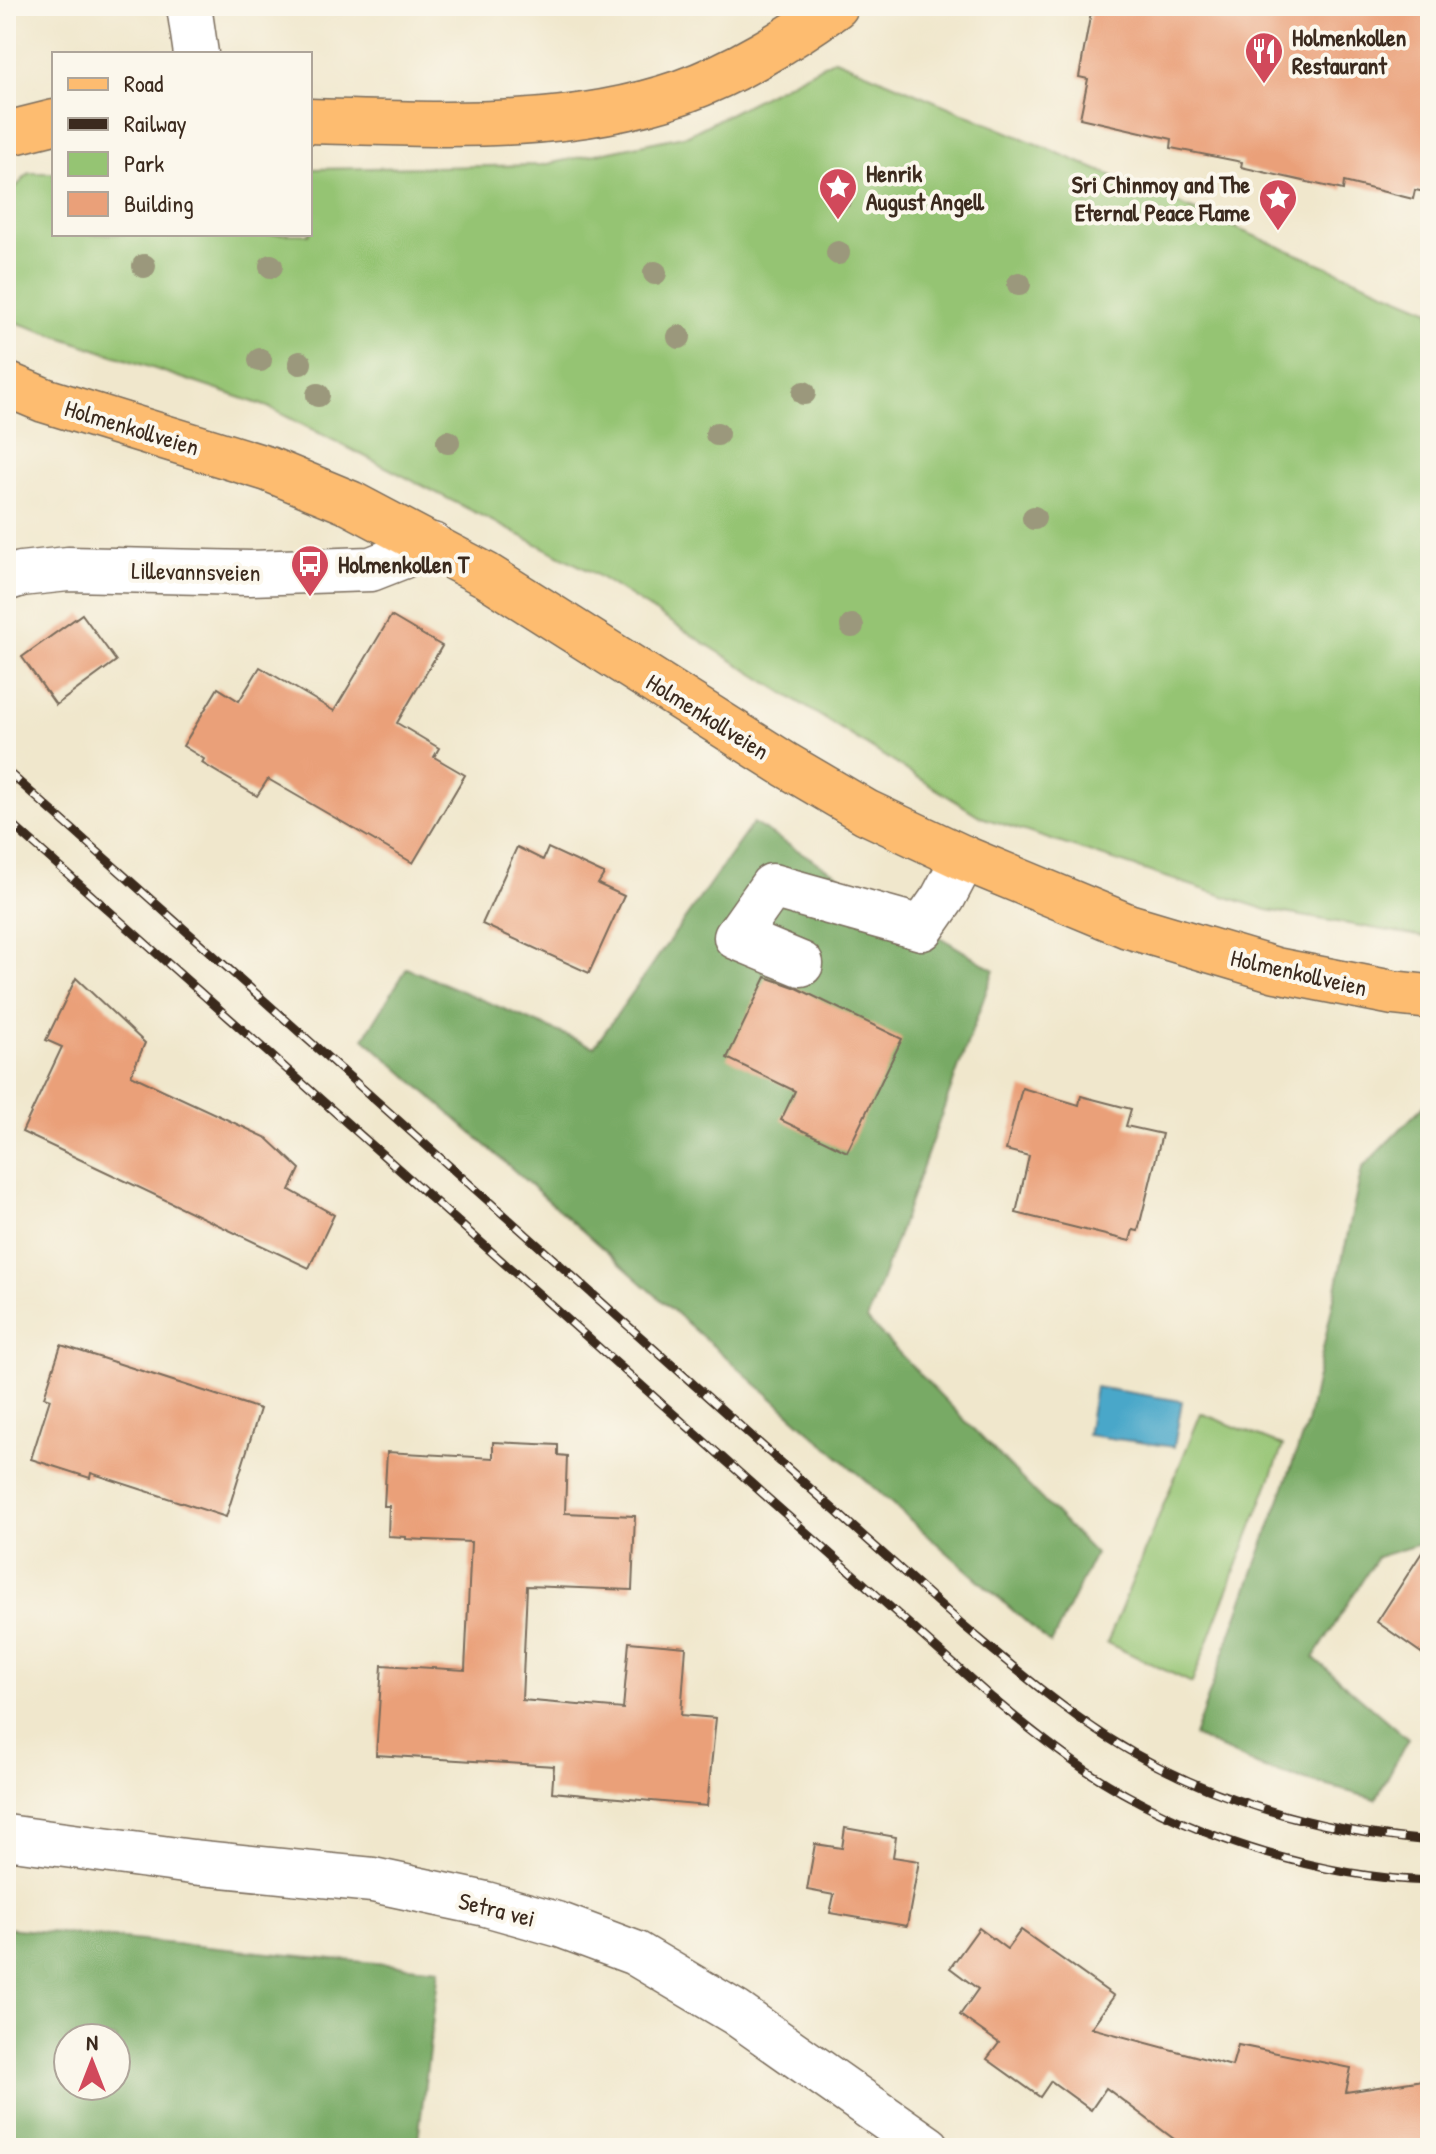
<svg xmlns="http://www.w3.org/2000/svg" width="1436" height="2154" font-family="'Patrick Hand',sans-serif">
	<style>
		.green { fill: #95c473; stroke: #687748; stroke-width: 2 }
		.forest { fill: #78aa65; stroke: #5a6a42; stroke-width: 2; fill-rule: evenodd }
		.water { fill: #4aa7c9; stroke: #426874; stroke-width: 2 }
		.building { fill: #eaa079 }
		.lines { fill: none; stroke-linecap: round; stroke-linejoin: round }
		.minor-casing { stroke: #7a6c5b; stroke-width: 47 }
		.major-casing { stroke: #7a6c5b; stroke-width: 47 }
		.minor { stroke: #fff; stroke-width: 44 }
		.major { stroke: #fdbc70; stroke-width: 44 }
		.rail-casing { stroke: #3b2a1e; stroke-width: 9 }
		.rail { stroke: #fbf7ec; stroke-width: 6; stroke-dasharray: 18; stroke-linecap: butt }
		.tree { fill: #9b987b }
		.labels { text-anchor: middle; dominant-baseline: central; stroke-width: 8; stroke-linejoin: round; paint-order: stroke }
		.poi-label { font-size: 24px; font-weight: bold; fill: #3b2a1e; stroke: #fbf7ec; text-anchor: start }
		.street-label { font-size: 24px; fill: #3b2a1e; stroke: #fbf7ec }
	</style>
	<rect width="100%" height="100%" fill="#fbf7ec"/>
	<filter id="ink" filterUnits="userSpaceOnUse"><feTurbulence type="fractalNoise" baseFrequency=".0125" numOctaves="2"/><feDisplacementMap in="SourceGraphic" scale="16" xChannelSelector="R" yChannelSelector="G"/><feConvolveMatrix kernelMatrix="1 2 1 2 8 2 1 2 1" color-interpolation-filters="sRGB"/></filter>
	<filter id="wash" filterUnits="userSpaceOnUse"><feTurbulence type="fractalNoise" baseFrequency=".006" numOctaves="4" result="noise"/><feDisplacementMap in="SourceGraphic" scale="32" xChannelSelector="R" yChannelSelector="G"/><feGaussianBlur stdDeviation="1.8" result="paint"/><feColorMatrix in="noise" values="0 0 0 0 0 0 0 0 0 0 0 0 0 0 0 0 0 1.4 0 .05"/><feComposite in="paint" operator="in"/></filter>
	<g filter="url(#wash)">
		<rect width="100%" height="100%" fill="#f0e7cc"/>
		<!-- green -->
		<g class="green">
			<path d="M835 59 1430 310V938L1267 910 981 817 590 571 268 407 6 319V198L29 173H54V234H310V169L542 165 688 135Z"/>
			<path d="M1201 1413 1283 1446 1192 1683 1107 1643Z"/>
		</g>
		<!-- forest -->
		<g class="forest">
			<path d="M753 823 994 970 867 1320 1095 1554 1051 1644 364 1038 407 968 594 1047Z"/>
			<path d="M1430 1099V1541L1377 1557 1314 1658 1408 1739 1376 1799 1265 1769 1194 1736 1307 1423 1362 1168Z"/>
			<path d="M6 1928 439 1969 417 2148H6ZM68 2038H116V2086H68Z"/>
		</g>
		<!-- water -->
		<path class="water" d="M1095 1387 1182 1401 1174 1447 1087 1435Z"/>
		<g id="blocks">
			<!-- building -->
			<g class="building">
				<path d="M1092 6H1430V193L1415 190 1413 199 1344 182 1343 190 1241 167 1242 162 1171 148 1172 139 1080 118 1088 79 1079 77Z"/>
				<path d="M82 614 116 661 56 705 22 657Z"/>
				<path d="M391 616 442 646 397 723 439 748 434 757 465 775 413 863 268 779 257 796 202 763 204 759 183 746 218 688 239 701 260 667 334 711Z"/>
				<path d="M517 847 543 860 548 848 604 874 598 884 624 896 589 973 482 924Z"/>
				<path d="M766 977 797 988 902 1039 847 1152 781 1120 795 1091 727 1058Z"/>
				<path d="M76 978 145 1043 131 1075 267 1138 300 1169 290 1190 334 1215 309 1268 22 1132 62 1047 46 1040Z"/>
				<path d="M1022 1088 1079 1105 1081 1096 1131 1109 1126 1126 1162 1134 1138 1231 1133 1230 1130 1241 1016 1213 1029 1156 1006 1150Z"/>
				<path d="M61 1345 260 1409 226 1517 91 1473 90 1478 31 1459 50 1399 44 1397Z"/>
				<path d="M493 1442 558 1445V1455L567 1456 565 1513 635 1516 632 1590 527 1586 522 1700 623 1709 629 1642 686 1647 681 1715 716 1718 707 1806 552 1792 554 1766 376 1755 382 1665 465 1670 471 1542 406 1539V1537L388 1536 389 1506H384L387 1452 493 1458Z"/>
				<path d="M1430 1540V1659L1377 1622Z"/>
				<path d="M845 1828 896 1837 893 1857 919 1861 907 1926 830 1913 834 1895 807 1890 815 1844 842 1848Z"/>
				<path d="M979 1928 1007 1949 1021 1930 1114 1996 1091 2028 1232 2066 1238 2045 1351 2068 1346 2092 1430 2079V2148H1186L1106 2088 1091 2110 1051 2081 1040 2097 987 2059 999 2043 960 2015 978 1989 950 1968Z"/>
			</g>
		</g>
	</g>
	<g filter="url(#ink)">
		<use href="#blocks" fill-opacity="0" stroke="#7a6c5b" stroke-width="2"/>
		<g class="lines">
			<defs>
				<g id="minor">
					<path d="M189 6 196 54"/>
					<path d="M6 579 21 574 68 569 250 573 371 569 432 545"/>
					<path d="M801 964 736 937 772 886 922 928 943 898 964 858"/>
					<path d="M6 1837 192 1862 373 1880 486 1904 560 1925 635 1953 736 2013 928 2148"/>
				</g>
				<g id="major">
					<path d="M310 121C433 124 563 133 681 92 737 72 788 40 836 6"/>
					<path d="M6 134 54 122"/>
					<path d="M6 384 44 400 268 469 350 503 486 575 786 765 866 812 964 858 1128 926 1276 970 1393 993 1430 997"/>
				</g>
			</defs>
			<!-- minor casing -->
			<use href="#minor" class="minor-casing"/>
			<!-- major casing -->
			<use href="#major" class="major-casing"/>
			<!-- minor -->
			<use href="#minor" class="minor"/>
			<!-- major -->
			<use href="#major" class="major"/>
			<defs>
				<g id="rail">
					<path d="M6 770 963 1625C1010 1664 1056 1704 1107 1737 1203 1799 1318 1831 1430 1841"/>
					<path d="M6 819 992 1698C1022 1723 1052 1747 1084 1769 1181 1834 1313 1877 1430 1881"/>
				</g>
			</defs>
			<!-- rail casing -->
			<use href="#rail" class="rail-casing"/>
			<!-- rail -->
			<use href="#rail" class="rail"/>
		</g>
		<!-- trees -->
		<g class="tree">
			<circle cx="841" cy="198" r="12"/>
			<circle cx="838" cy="253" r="12"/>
			<circle cx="144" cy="266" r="12"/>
			<circle cx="271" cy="266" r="12"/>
			<circle cx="655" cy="273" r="12"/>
			<circle cx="1019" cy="284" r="12"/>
			<circle cx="679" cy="337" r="12"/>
			<circle cx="260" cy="360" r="12"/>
			<circle cx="300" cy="363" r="12"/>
			<circle cx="804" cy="393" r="12"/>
			<circle cx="318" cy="395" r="12"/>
			<circle cx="717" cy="434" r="12"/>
			<circle cx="448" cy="442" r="12"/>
			<circle cx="1034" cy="518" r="12"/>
			<circle cx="852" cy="626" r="12"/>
		</g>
	</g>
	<!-- icons -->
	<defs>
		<symbol id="restaurant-pin" viewBox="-11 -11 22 30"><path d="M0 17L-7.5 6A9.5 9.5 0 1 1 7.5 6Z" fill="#d1495b" stroke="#fbf7ec"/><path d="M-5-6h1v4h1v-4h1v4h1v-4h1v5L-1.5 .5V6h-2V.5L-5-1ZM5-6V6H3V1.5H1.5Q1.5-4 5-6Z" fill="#fff"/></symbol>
		<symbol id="sight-pin" viewBox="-11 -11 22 30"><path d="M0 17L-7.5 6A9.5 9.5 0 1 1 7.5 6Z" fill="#d1495b" stroke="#fbf7ec"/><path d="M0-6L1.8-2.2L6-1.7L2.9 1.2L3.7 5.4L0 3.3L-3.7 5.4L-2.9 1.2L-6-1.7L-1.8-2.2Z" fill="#fff"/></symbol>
		<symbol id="bus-pin" viewBox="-11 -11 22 30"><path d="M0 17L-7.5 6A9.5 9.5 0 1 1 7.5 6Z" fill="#d1495b" stroke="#fbf7ec"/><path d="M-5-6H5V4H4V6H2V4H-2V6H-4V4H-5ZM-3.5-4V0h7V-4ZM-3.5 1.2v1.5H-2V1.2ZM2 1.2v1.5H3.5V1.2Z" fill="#fff"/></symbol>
	</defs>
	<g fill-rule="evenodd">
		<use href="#restaurant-pin" x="1242" y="29" width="44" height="60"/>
		<use href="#sight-pin" x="816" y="165" width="44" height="60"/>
		<use href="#sight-pin" x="1256" y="176" width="44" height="60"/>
		<use href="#bus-pin" x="288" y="542" width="44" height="60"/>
	</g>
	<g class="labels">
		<!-- poi labels -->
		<g class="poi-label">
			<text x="1292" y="37">Holmenkollen<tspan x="1292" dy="28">Restaurant</tspan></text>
			<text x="866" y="173">Henrik<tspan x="866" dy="28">August Angell</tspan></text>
			<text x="1250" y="184" text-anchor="end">Sri Chinmoy and The<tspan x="1250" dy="28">Eternal Peace Flame</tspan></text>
			<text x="338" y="564">Holmenkollen T</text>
		</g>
		<!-- street labels -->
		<g class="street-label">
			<text transform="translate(132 427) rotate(17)">Holmenkollveien</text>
			<text transform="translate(196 571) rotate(1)">Lillevannsveien</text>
			<text transform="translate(708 716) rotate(32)">Holmenkollveien</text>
			<text transform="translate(1299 972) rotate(13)">Holmenkollveien</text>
			<text transform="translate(497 1909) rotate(14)">Setra vei</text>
		</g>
	</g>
	<!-- margin -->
	<rect width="1436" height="2154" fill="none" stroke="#fbf7ec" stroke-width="32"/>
	<!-- legend -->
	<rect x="52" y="52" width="260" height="184" fill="#fbf7ec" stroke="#aea59a" stroke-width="2"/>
	<rect x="68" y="78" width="40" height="12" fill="#fdbc70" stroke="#aea59a" stroke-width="2"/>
	<text x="124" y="92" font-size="24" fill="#3b2a1e">Road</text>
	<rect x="68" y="118" width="40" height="12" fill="#3b2a1e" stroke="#aea59a" stroke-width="2"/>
	<text x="124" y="132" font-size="24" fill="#3b2a1e">Railway</text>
	<rect x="68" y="152" width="40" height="24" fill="#95c473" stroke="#aea59a" stroke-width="2"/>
	<text x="124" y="172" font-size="24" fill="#3b2a1e">Park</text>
	<rect x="68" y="192" width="40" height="24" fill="#eaa079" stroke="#aea59a" stroke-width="2"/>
	<text x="124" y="212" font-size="24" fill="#3b2a1e">Building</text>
	<!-- north arrow -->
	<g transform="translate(92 2062)"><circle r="38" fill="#fbf7ec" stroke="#aea59a" stroke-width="2"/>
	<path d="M0-6L14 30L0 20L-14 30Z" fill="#d1495b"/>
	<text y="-12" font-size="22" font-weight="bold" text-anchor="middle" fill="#3b2a1e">N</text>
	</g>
</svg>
